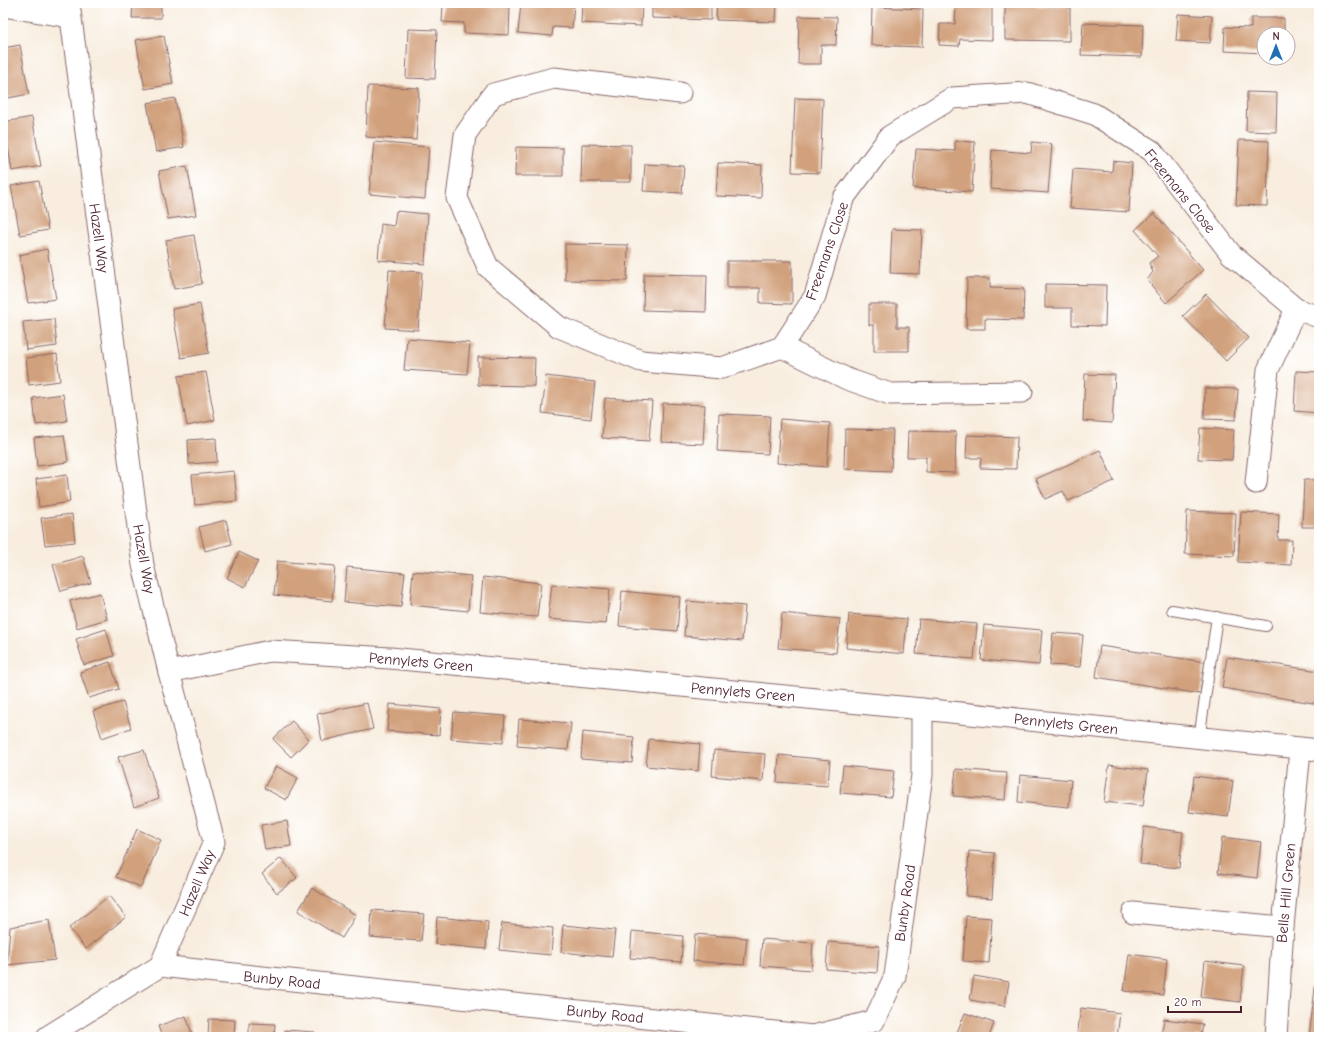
<svg xmlns="http://www.w3.org/2000/svg" width="1322" height="1040" font-family="'Comic Neue',sans-serif">
	<style>
		.building { fill: #d1a07c }
		.lines { fill: none; stroke-linecap: round; stroke-linejoin: round }
		.lane-casing { stroke: #87676a; stroke-width: 12 }
		.street-casing { stroke: #87676a; stroke-width: 23 }
		.lane { stroke: #fff; stroke-width: 10 }
		.street { stroke: #fff; stroke-width: 21 }
		.labels { text-anchor: middle; dominant-baseline: central; stroke-width: 3; stroke-linejoin: round; paint-order: stroke }
		.street-label { font-size: 15px; fill: #4a1f2b; stroke: #fff }
	</style>
	<rect width="100%" height="100%" fill="#fff"/>
	<filter id="ink" filterUnits="userSpaceOnUse"><feTurbulence type="fractalNoise" baseFrequency=".025" numOctaves="2"/><feDisplacementMap in="SourceGraphic" scale="8" xChannelSelector="R" yChannelSelector="G"/><feConvolveMatrix kernelMatrix="1 2 1 2 8 2 1 2 1" color-interpolation-filters="sRGB"/></filter>
	<filter id="wash" filterUnits="userSpaceOnUse"><feTurbulence type="fractalNoise" baseFrequency=".012" numOctaves="4" result="noise"/><feDisplacementMap in="SourceGraphic" scale="16" xChannelSelector="R" yChannelSelector="G"/><feGaussianBlur stdDeviation="0.9" result="paint"/><feColorMatrix in="noise" values="0 0 0 0 0 0 0 0 0 0 0 0 0 0 0 0 0 1.4 0 .05"/><feComposite in="paint" operator="in"/></filter>
	<g filter="url(#wash)">
		<rect width="100%" height="100%" fill="#f8edde"/>
		<g id="blocks">
			<!-- building -->
			<g class="building">
				<path d="M133 3H161V18H132Z"/>
				<path d="M521 3H574L572 28 553 27 552 36 518 33Z"/>
				<path d="M582 3H642L641 26 581 23Z"/>
				<path d="M652 3H711V20L652 18Z"/>
				<path d="M717 3H777L776 22 716 20Z"/>
				<path d="M1005 3H1036V6H1070V41L1005 40Z"/>
				<path d="M443 4 510 7 509 35 464 33V23L442 22Z"/>
				<path d="M872 7 923 9 922 47 871 45Z"/>
				<path d="M956 7H992V40L960 39 959 46 939 45 940 24H955Z"/>
				<path d="M1178 14 1212 16 1210 43 1176 41Z"/>
				<path d="M799 16 837 17 836 45H821V64H798Z"/>
				<path d="M1251 18H1284V32L1267 31V34H1264V53L1224 51 1225 27 1251 28Z"/>
				<path d="M1083 23 1143 25 1142 57 1081 55Z"/>
				<path d="M408 29 437 30 435 79 406 78Z"/>
				<path d="M164 36 173 84 145 89 136 40Z"/>
				<path d="M20 45 29 94 3 99V48Z"/>
				<path d="M368 86 419 88 416 140 366 137Z"/>
				<path d="M1247 92 1277 93 1276 132 1246 131Z"/>
				<path d="M175 98 184 147 156 152 147 103Z"/>
				<path d="M795 98 823 99 820 173 792 172Z"/>
				<path d="M32 117 41 166 12 171 4 122Z"/>
				<path d="M1239 140 1269 141 1267 206 1236 205Z"/>
				<path d="M955 141 975 142 972 192 913 188 916 149 955 151Z"/>
				<path d="M374 142 429 147 425 199 369 194Z"/>
				<path d="M1032 142 1052 144 1048 193 990 189 992 150 1031 153Z"/>
				<path d="M582 144 631 145V182H581Z"/>
				<path d="M516 147 563 148V176H515Z"/>
				<path d="M1113 161 1132 163 1129 212 1070 208 1073 169 1112 172Z"/>
				<path d="M718 163 762 165 761 198 716 196Z"/>
				<path d="M645 164 684 166 682 193 643 191Z"/>
				<path d="M187 166 196 215 168 219 159 171Z"/>
				<path d="M39 181 48 230 20 235 11 186Z"/>
				<path d="M396 211 428 214 425 264 378 260 381 224 394 226Z"/>
				<path d="M1154 213 1203 270 1166 303 1147 280 1153 272 1149 263 1158 256 1135 230Z"/>
				<path d="M892 229 922 230 920 274 890 273Z"/>
				<path d="M194 235 202 284 174 289 166 240Z"/>
				<path d="M565 244 628 245 627 281 565 280Z"/>
				<path d="M47 249 56 299 28 303 19 255Z"/>
				<path d="M727 261H792V304L760 303V288H727Z"/>
				<path d="M389 270 422 272 418 330 385 328Z"/>
				<path d="M644 274 707 275 706 312 643 310Z"/>
				<path d="M967 278H990V288L1024 289 1023 320 985 319V329H966Z"/>
				<path d="M1045 284 1106 285 1105 326 1072 325V308H1045Z"/>
				<path d="M1206 294 1249 338 1226 361 1183 316Z"/>
				<path d="M200 304 209 353 181 358 172 309Z"/>
				<path d="M869 304H897V327H909V351H874V325H869Z"/>
				<path d="M54 319 57 346 26 350 23 322Z"/>
				<path d="M407 338 470 343 467 374 404 370Z"/>
				<path d="M57 354 60 381 29 385 26 358Z"/>
				<path d="M478 357 535 358 534 386 478 385Z"/>
				<path d="M1296 371 1319 372V413L1294 411Z"/>
				<path d="M206 372 215 420 187 426 178 376Z"/>
				<path d="M1085 374 1115 375 1112 423 1083 421Z"/>
				<path d="M546 376 595 382 591 419 542 413Z"/>
				<path d="M1205 388 1238 389 1236 420 1204 419Z"/>
				<path d="M63 394 67 421 36 425 33 398Z"/>
				<path d="M605 398 652 401 649 441 602 438Z"/>
				<path d="M663 403 705 405 703 444 661 442Z"/>
				<path d="M719 414 770 416 768 454 717 451Z"/>
				<path d="M780 419 830 423 827 467 777 463Z"/>
				<path d="M1200 428 1234 430 1232 460 1198 459Z"/>
				<path d="M845 429 893 430 891 471 844 469Z"/>
				<path d="M908 431 956 432 955 473 926 472V457H907Z"/>
				<path d="M64 435 68 462 37 466 34 438Z"/>
				<path d="M967 435 1017 437 1016 469 980 468 981 458H966Z"/>
				<path d="M216 438 217 462 189 464 188 440Z"/>
				<path d="M1100 450 1114 481 1068 501 1063 491 1045 499 1036 479Z"/>
				<path d="M234 471 237 501 195 505 192 475Z"/>
				<path d="M67 475 70 502 39 507 36 479Z"/>
				<path d="M1304 480H1319V527H1302Z"/>
				<path d="M1187 511 1236 513 1234 556 1185 554Z"/>
				<path d="M1241 512 1279 514 1278 540H1292L1291 565 1238 562Z"/>
				<path d="M72 514 75 542 45 545 41 518Z"/>
				<path d="M226 520 232 544 205 551 199 527Z"/>
				<path d="M239 552 258 561 245 587 227 578Z"/>
				<path d="M83 556 91 583 61 591 53 565Z"/>
				<path d="M277 561 335 566 332 601 274 595Z"/>
				<path d="M347 567 405 573 401 607 344 602Z"/>
				<path d="M413 571 471 576 468 611 410 605Z"/>
				<path d="M483 577 541 583 537 617 480 612Z"/>
				<path d="M552 584 610 589 606 624 548 619Z"/>
				<path d="M622 591 680 597 677 631 619 626Z"/>
				<path d="M100 593 107 619 77 628 70 601Z"/>
				<path d="M687 601 745 606 742 641 684 636Z"/>
				<path d="M782 613 840 619 836 653 778 648Z"/>
				<path d="M849 614 907 619 904 654 846 648Z"/>
				<path d="M919 619 977 624 974 659 916 654Z"/>
				<path d="M984 625 1042 630 1039 665 981 660Z"/>
				<path d="M106 629 114 656 84 665 76 639Z"/>
				<path d="M1053 633 1083 635 1080 667 1050 665Z"/>
				<path d="M1100 646 1205 662 1200 694 1096 677Z"/>
				<path d="M1227 657 1319 671V704L1222 688Z"/>
				<path d="M110 662 119 689 89 698 80 672Z"/>
				<path d="M123 702 131 728 102 738 93 711Z"/>
				<path d="M367 703 373 729 322 741 317 714Z"/>
				<path d="M390 704 441 709 439 735 387 731Z"/>
				<path d="M454 712 505 716 503 743 451 739Z"/>
				<path d="M519 719 571 723 568 750 517 746Z"/>
				<path d="M292 721 309 739 291 757 273 739Z"/>
				<path d="M583 732 634 737 632 763 581 759Z"/>
				<path d="M649 739 700 744 698 771 646 766Z"/>
				<path d="M144 750 159 798 134 807 118 757Z"/>
				<path d="M714 750 765 754 763 781 712 776Z"/>
				<path d="M779 755 830 760 828 786 777 782Z"/>
				<path d="M1109 765 1148 770 1143 806 1104 802Z"/>
				<path d="M276 766 298 778 286 800 264 788Z"/>
				<path d="M843 766 894 771 891 797 840 793Z"/>
				<path d="M956 769 1007 773 1005 800 953 796Z"/>
				<path d="M1020 775 1071 780 1069 807 1018 802Z"/>
				<path d="M1194 776 1233 781 1228 817 1189 812Z"/>
				<path d="M287 821 291 846 265 850 261 825Z"/>
				<path d="M1144 827 1183 832 1179 868 1140 864Z"/>
				<path d="M137 829 161 840 141 887 116 877Z"/>
				<path d="M1222 837 1261 842 1257 878 1218 873Z"/>
				<path d="M969 851 995 853 992 898 966 896Z"/>
				<path d="M281 858 297 878 277 893 262 874Z"/>
				<path d="M312 888 356 915 342 938 298 911Z"/>
				<path d="M109 896 126 917 86 949 69 928Z"/>
				<path d="M372 910 424 914 421 941 370 937Z"/>
				<path d="M966 916 992 918 989 963 963 961Z"/>
				<path d="M437 917 488 922 486 949 435 944Z"/>
				<path d="M49 920 55 960 7 965 10 927Z"/>
				<path d="M502 923 553 928 551 955 499 950Z"/>
				<path d="M563 925 615 930 612 957 561 952Z"/>
				<path d="M632 931 683 936 681 962 630 958Z"/>
				<path d="M695 934 747 938 744 965 693 961Z"/>
				<path d="M762 939 813 943 811 970 760 966Z"/>
				<path d="M828 942 879 946 877 973 826 969Z"/>
				<path d="M1129 954 1167 959 1163 995 1124 991Z"/>
				<path d="M1205 961 1244 966 1240 1002 1201 997Z"/>
				<path d="M1318 964 1319 1037H1309Z"/>
				<path d="M974 976 1009 982 1005 1006 970 1000Z"/>
				<path d="M1081 1008 1120 1013 1117 1037H1077Z"/>
				<path d="M965 1013 994 1023 989 1037H955Z"/>
				<path d="M186 1016 193 1037H162L158 1026Z"/>
				<path d="M209 1019 235 1020 234 1037H208Z"/>
				<path d="M1164 1019 1203 1024 1201 1037H1161Z"/>
				<path d="M249 1023 275 1024 274 1037H249Z"/>
				<path d="M285 1030 315 1032 314 1037H284Z"/>
			</g>
		</g>
	</g>
	<g filter="url(#ink)">
		<use href="#blocks" fill-opacity="0" stroke="#87676a" stroke-width="1"/>
		<g class="lines">
			<defs>
				<g id="lane">
					<path d="M1172 610 1266 626"/>
					<path d="M1199 739 1217 617"/>
				</g>
				<g id="street">
					<path d="M3 6 70 17"/>
					<path d="M680 93 554 78 493 94 465 135 457 198 488 267 559 327 641 361 722 368 782 347 815 296 843 199 890 136 952 98 1027 93 1094 114 1152 151 1231 254 1296 309 1319 317"/>
					<path d="M782 347 847 379 890 394 1022 392"/>
					<path d="M1256 483 1268 370 1296 309"/>
					<path d="M169 672 270 651 390 658 922 709 1319 750"/>
					<path d="M1133 913 1283 927"/>
					<path d="M160 966 813 1036 874 1021 895 976 922 775V709"/>
					<path d="M47 1037 160 966 214 842 169 672 143 565 69 3"/>
					<path d="M1276 1037 1283 927 1300 750"/>
				</g>
			</defs>
			<!-- lane casing -->
			<use href="#lane" class="lane-casing"/>
			<!-- street casing -->
			<use href="#street" class="street-casing"/>
			<!-- lane -->
			<use href="#lane" class="lane"/>
			<!-- street -->
			<use href="#street" class="street"/>
		</g>
	</g>
	<g class="labels">
		<!-- street labels -->
		<g class="street-label">
			<text transform="translate(1180 191) rotate(51)">Freemans Close</text>
			<text transform="translate(99 238) rotate(82)">Hazell Way</text>
			<text transform="translate(827 251) rotate(-71)">Freemans Close</text>
			<text transform="translate(144 559) rotate(80)">Hazell Way</text>
			<text transform="translate(421 662) rotate(5)">Pennylets Green</text>
			<text transform="translate(743 692) rotate(5)">Pennylets Green</text>
			<text transform="translate(1066 724) rotate(6)">Pennylets Green</text>
			<text transform="translate(197 883) rotate(-67)">Hazell Way</text>
			<text transform="translate(1286 893) rotate(-85)">Bells Hill Green</text>
			<text transform="translate(905 903) rotate(-82)">Bunby Road</text>
			<text transform="translate(282 980) rotate(6)">Bunby Road</text>
			<text transform="translate(605 1014) rotate(6)">Bunby Road</text>
		</g>
	</g>
	<!-- margin -->
	<rect width="1322" height="1040" fill="none" stroke="#fff" stroke-width="16"/>
	<!-- north arrow -->
	<g transform="translate(1276 46)"><circle r="19" fill="#ffffff" stroke="#b7a5aa"/>
	<path d="M0-3L7 15L0 10L-7 15Z" fill="#1f6fb2"/>
	<text y="-6" font-size="11" font-weight="bold" text-anchor="middle" fill="#4a1f2b">N</text>
	</g>
	<!-- scale -->
	<path d="M1168 1006v6h73v-6" fill="none" stroke="#4a1f2b" stroke-width="2"/>
	<text x="1174" y="1006" font-size="12" fill="#4a1f2b" stroke="#ffffff" stroke-width="3" paint-order="stroke">20 m</text>
</svg>
